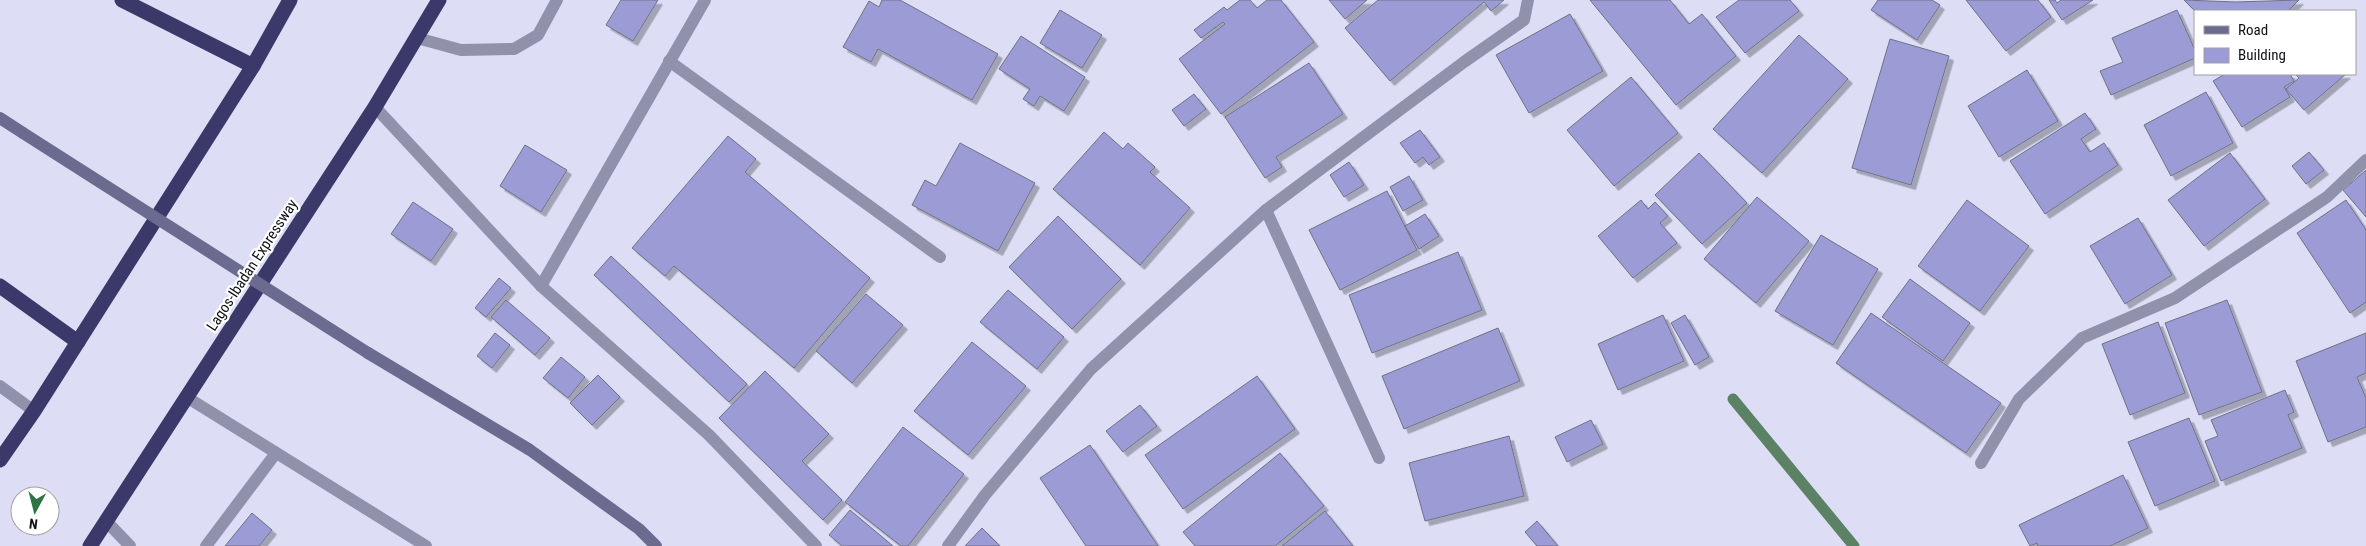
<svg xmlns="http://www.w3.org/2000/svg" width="2366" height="546" font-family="'Roboto Condensed',sans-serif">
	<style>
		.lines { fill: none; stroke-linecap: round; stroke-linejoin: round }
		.stream { stroke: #5c8266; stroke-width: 11 }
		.building { fill: #9b9bd6; stroke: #707186; filter: url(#shadow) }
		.service { stroke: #9091ab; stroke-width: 12 }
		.minor { stroke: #9091ab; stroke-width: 12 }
		.secondary { stroke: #6b6b90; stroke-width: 12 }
		.motorway { stroke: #3b386a; stroke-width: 15 }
		.secondary-bridge { stroke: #6b6b90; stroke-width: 12 }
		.labels { text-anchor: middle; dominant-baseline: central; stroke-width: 4.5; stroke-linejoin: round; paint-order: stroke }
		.street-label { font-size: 15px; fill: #101018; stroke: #fff }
	</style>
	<defs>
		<filter id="shadow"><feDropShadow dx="4.5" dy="4.5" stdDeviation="0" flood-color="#0004"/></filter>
	</defs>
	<rect width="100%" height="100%" fill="#dddef6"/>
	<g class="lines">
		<!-- stream -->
		<path class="stream" d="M1733 399 1854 546"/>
	</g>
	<!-- building -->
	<g class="building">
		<path d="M621 0H658L633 41 606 25Z"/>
		<path d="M882 0H900L998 54 972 100 878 49 871 62 843 47 869 1 879 7Z"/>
		<path d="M1240 0H1250L1257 8 1267 0H1281L1314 42 1221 114 1179 59 1225 24 1223 22 1201 38 1194 30 1224 7 1227 10Z"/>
		<path d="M1329 0H1367L1345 19Z"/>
		<path d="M1378 0H1504L1491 11 1484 2 1390 81 1345 28Z"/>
		<path d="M1590 0H1670L1689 24 1702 14 1736 56 1676 105Z"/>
		<path d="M1739 0H1790L1799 11 1745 53 1716 17Z"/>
		<path d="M1878 0H1932L1940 5 1917 40 1871 10Z"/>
		<path d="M1966 0H2038L2051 17 2006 51Z"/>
		<path d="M2049 0H2055L2057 3 2061 0H2093L2062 20Z"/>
		<path d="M2184 0 2236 2 2299 0 2288 11H2195Z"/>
		<path d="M1060 10 1102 35 1082 68 1040 43Z"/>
		<path d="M2177 10 2195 50V58L2111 95 2100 71 2123 62 2112 38Z"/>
		<path d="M1570 14 1603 71 1529 113 1496 55Z"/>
		<path d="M1799 35 1848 79 1762 173 1713 129Z"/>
		<path d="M1021 36 1085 77 1064 111 1040 96 1034 106 1023 99 1030 89 999 69Z"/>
		<path d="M1890 39 1949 56 1911 185 1852 168Z"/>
		<path d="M1309 63 1343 114 1276 157 1282 167 1265 178 1225 117Z"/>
		<path d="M2027 70 2058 121 1999 157 1968 106Z"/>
		<path d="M2225 74H2290L2294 81 2284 87 2290 97 2242 127 2213 81Z"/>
		<path d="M2295 74H2346L2304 110 2286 89 2299 78Z"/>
		<path d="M1631 77 1678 133 1614 186 1567 130Z"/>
		<path d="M2206 92 2233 143 2171 176 2144 125Z"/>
		<path d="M1194 94 1206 109 1184 126 1172 110Z"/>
		<path d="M2085 113 2096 129 2081 139 2090 152 2104 143 2118 165 2045 214 2010 161Z"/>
		<path d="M1420 130 1440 157 1429 165 1423 157 1415 163 1400 143Z"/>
		<path d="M1104 132 1123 149 1128 143 1155 167 1150 172 1190 208 1140 265 1053 189Z"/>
		<path d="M728 136 756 159 745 172 870 278 794 368 674 266 665 276 632 248Z"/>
		<path d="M960 143 1035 183 998 251 912 205 925 180 936 186Z"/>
		<path d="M525 145 567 170 541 212 500 186Z"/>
		<path d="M2309 152 2324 170 2306 184 2292 166Z"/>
		<path d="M1699 153 1747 203 1702 244 1655 195Z"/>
		<path d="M2230 153 2265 199 2204 246 2168 200Z"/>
		<path d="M1349 162 1364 185 1344 197 1330 175Z"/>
		<path d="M2366 170V217L2343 190Z"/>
		<path d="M1409 176 1423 200 1403 211 1390 187Z"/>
		<path d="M1387 191 1417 250 1340 290 1309 230Z"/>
		<path d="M1757 197 1809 241 1756 303 1704 259Z"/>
		<path d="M1641 200 1648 209 1655 202 1668 216 1660 223 1677 243 1633 278 1598 236Z"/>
		<path d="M1967 200 2029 246 1980 311 1918 266Z"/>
		<path d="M2346 200 2366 230V302L2350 313 2297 233Z"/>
		<path d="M413 202 453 229 431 261 391 234Z"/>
		<path d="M1425 214 1439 236 1419 249 1405 226Z"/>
		<path d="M1058 216 1121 279 1072 329 1009 267Z"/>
		<path d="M2138 218 2172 275 2125 304 2090 246Z"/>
		<path d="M1821 235 1878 269 1833 345 1775 311Z"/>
		<path d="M1458 252 1482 310 1372 353 1349 295Z"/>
		<path d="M611 256 747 384 729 402 594 275Z"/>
		<path d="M499 278 511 288 486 317 475 308Z"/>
		<path d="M1910 279 1970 323 1943 361 1882 317Z"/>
		<path d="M1008 290 1064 337 1037 369 980 322Z"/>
		<path d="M866 294 903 325 852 383 816 351Z"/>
		<path d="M506 300 550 338 535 355 491 317Z"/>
		<path d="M2227 300 2262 392 2199 415 2165 323Z"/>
		<path d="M1871 313 2001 403 1966 453 1836 363Z"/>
		<path d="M1663 315 1684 361 1618 390 1598 344Z"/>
		<path d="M1685 315 1709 357 1695 365 1671 323Z"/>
		<path d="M2158 322 2185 393 2130 415 2102 344Z"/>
		<path d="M1498 328 1520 381 1404 429 1382 376Z"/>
		<path d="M495 333 510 345 492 368 477 356Z"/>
		<path d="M2366 333V373L2357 377 2366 398V427L2328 442 2296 361Z"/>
		<path d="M972 342 1026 386 968 455 914 411Z"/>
		<path d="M561 357 585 377 568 398 543 378Z"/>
		<path d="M765 371 829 434 802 461 842 500 823 520 719 418Z"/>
		<path d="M598 375 620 397 592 425 570 403Z"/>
		<path d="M1257 376 1295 429 1183 509 1145 455Z"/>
		<path d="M2285 390 2294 412 2288 415 2302 448 2221 481 2205 441 2218 436 2211 420Z"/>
		<path d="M1140 405 1157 426 1123 452 1106 431Z"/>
		<path d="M2189 418 2215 481 2155 506 2128 442Z"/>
		<path d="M1591 420 1603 444 1567 462 1555 437Z"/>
		<path d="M903 427 964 474 908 546H901L845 502Z"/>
		<path d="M1509 436 1524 496 1425 521 1409 463Z"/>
		<path d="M1090 445 1158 546H1086L1040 478Z"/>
		<path d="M1280 453 1324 506 1275 546H1195L1183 532Z"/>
		<path d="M2123 475 2148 528 2110 546H2038L2037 543 2030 546 2019 525Z"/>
		<path d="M850 510 893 546H842L829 535Z"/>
		<path d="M1325 511 1353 546H1282Z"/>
		<path d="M252 513 272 530 259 546H225Z"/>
		<path d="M1537 521 1558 546H1537L1525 532Z"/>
		<path d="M982 528 1000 546H965Z"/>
	</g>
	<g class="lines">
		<!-- service -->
		<g class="service">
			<path d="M417 38 461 50 514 49 538 35 557 0"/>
			<path d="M669 61 940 257"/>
			<path d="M0 386 34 411"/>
			<path d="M107 522 130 546"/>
			<path d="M206 546 276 453"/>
		</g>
		<!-- minor -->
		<g class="minor">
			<path d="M375 107 541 286 709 435 816 546"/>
			<path d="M1266 210 1379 458"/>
			<path d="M541 286 705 0"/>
			<path d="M188 398 426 546"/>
			<path d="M1981 463 2019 399 2082 338 2175 298 2327 197 2366 160"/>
			<path d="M948 546 985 495 1091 369 1266 210 1464 62 1524 20 1528 0"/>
		</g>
		<!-- secondary -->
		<g class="secondary">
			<path d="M0 118 23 133"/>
			<path d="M368 353 530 450 639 529 656 546"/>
		</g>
		<!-- motorway -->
		<g class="motorway">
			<path d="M122 0 253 66"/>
			<path d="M0 286 78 342"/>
			<path d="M0 460 34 411 253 66 290 0"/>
			<path d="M90 546 375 107 439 0"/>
		</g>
		<!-- secondary-bridge -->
		<path class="secondary-bridge" d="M23 133 368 353"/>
	</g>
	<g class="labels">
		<!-- street labels -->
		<g class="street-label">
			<text transform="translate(252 265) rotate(-57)">Lagos-Ibadan Expressway</text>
		</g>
	</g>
	<!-- legend -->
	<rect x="2194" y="10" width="162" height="65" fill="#ffffff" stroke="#9f9fa3"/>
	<rect x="2204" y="26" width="25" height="8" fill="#6b6b90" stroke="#9f9fa3"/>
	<text x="2238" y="35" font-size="15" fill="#101018">Road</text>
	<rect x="2204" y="48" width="25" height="15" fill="#9b9bd6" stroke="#9f9fa3"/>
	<text x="2238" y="60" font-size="15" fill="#101018">Building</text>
	<!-- north arrow -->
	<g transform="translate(35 511) rotate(187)"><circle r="24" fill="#ffffff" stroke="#9f9fa3"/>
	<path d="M0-4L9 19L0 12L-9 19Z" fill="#2c7442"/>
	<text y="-8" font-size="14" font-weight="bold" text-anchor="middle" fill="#101018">N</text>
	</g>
</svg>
